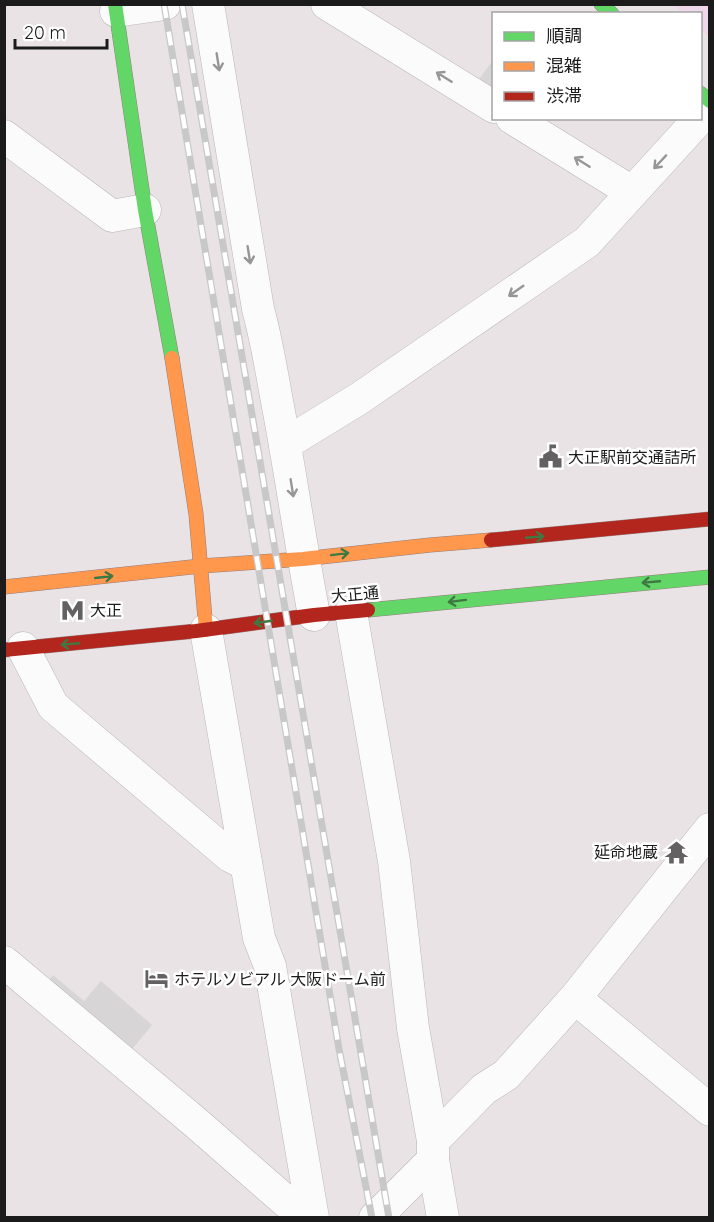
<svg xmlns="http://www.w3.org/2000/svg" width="714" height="1222" font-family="Quicksand,'Noto Sans JP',sans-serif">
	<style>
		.commercial { fill: #edd7e9 }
		.religious { fill: #d8d5d6 }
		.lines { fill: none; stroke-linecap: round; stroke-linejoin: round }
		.street-casing { stroke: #bab6b7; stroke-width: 33 }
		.fast-casing { stroke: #947e7c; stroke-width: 15 }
		.slow-casing { stroke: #947e7c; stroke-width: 15 }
		.jam-casing { stroke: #947e7c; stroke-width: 15 }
		.street { stroke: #fcfbfb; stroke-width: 32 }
		.fast { stroke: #63d668; stroke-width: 14 }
		.slow { stroke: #ff974d; stroke-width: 14 }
		.jam { stroke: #b3261e; stroke-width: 14 }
		.rail-casing { stroke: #c9c8c8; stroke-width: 7 }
		.rail { stroke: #fff; stroke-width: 4.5; stroke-dasharray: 14; stroke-linecap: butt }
		.oneway { stroke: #979696 }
		.oneway2 { stroke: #3f7842 }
		.labels { text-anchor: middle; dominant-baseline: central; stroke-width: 5; stroke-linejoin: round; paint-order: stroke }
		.poi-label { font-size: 16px; fill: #1b1b1b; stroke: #fff; text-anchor: start }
		.street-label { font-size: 16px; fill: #1b1b1b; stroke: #fff }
	</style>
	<rect width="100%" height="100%" fill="#eae3e5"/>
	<!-- commercial -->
	<path class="commercial" d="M673 5H709V37L701 29 700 14 683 13Z"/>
	<!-- religious -->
	<g class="religious">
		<path d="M493 60V93L477 82Z"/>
		<path d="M53 975 84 1001 101 981 152 1025 128 1054 45 986Z"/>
	</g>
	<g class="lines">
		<defs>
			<g id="street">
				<path d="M208 4 258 309C266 338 271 367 276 396 290 468 300 542 314 615"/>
				<path d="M327 4 494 107"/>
				<path d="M116 11 165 4"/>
				<path d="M512 118 632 192"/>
				<path d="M4 136 112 216 145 210"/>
				<path d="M285 444 360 398 587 242 700 118"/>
				<path d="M351 612 394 861 413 1028 433 1141V1160L443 1218"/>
				<path d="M206 630 259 938 270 966 313 1218"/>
				<path d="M23 648 53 706 230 856 246 864"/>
				<path d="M4 962 195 1122 305 1218"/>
				<path d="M575 998 710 1110"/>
				<path d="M433 1141 484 1089 506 1075 575 998 710 829"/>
				<path d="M375 1218 433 1160"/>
			</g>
			<g id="fast">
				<path d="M115 4 145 210 172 358"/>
				<path d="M601 4 612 14"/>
				<path d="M700 93 710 101"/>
				<path d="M368 610 710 577"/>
			</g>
			<g id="slow">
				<path d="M172 358 196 514 206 630"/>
				<path d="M4 587 201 566 303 559 430 545 491 540"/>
			</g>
			<g id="jam">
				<path d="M491 540 710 519"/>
				<path d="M4 650 196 631 314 615 368 610"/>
			</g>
		</defs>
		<!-- street casing -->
		<use href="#street" class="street-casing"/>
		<!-- fast casing -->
		<use href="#fast" class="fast-casing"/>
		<!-- slow casing -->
		<use href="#slow" class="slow-casing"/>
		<!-- jam casing -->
		<use href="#jam" class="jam-casing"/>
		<!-- street -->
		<use href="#street" class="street"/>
		<!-- fast -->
		<use href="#fast" class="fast"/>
		<!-- slow -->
		<use href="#slow" class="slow"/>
		<!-- jam -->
		<use href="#jam" class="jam"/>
		<defs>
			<g id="rail">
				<path d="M164 4 339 1049 372 1218"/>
				<path d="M182 4 389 1218"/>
			</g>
		</defs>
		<!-- rail casing -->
		<use href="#rail" class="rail-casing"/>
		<!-- rail -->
		<use href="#rail" class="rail"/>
	</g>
	<!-- one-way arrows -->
	<defs><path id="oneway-shaft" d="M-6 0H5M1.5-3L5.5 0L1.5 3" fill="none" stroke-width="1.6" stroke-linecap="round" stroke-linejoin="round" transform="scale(1.5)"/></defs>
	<g class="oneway">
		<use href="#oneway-shaft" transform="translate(218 62) rotate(81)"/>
		<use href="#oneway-shaft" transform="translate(444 77) rotate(-148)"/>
		<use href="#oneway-shaft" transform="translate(582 162) rotate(-148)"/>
		<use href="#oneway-shaft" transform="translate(660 162) rotate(133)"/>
		<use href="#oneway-shaft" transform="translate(249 255) rotate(81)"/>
		<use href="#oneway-shaft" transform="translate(516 291) rotate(145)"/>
		<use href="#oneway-shaft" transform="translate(292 488) rotate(81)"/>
	</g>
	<g class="oneway2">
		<use href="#oneway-shaft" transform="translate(535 537) rotate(-5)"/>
		<use href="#oneway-shaft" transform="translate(340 554) rotate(-7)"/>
		<use href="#oneway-shaft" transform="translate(104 577) rotate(-6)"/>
		<use href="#oneway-shaft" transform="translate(651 582) rotate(175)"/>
		<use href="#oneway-shaft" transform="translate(457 601) rotate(173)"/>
		<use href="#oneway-shaft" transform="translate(263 622) rotate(172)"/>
		<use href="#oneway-shaft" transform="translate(70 644) rotate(175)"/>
	</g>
	<!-- icons -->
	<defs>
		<symbol id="civic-bare" viewBox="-9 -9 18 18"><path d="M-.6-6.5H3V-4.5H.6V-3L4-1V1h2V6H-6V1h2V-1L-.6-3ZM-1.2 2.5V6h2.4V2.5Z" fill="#636162" stroke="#fff" stroke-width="2.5" paint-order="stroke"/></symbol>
		<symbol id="metro-bare" viewBox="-9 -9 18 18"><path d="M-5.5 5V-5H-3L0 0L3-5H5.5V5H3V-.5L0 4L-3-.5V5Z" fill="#636162" stroke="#fff" stroke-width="2.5" paint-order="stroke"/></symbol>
		<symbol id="temple-bare" viewBox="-9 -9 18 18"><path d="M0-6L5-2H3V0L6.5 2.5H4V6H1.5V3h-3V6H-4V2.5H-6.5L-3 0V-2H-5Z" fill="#636162" stroke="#fff" stroke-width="2.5" paint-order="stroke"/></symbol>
		<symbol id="hotel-bare" viewBox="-9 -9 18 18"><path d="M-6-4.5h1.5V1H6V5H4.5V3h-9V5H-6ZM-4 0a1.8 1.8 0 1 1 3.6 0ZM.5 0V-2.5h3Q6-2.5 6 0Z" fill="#636162" stroke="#fff" stroke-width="2.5" paint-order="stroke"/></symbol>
	</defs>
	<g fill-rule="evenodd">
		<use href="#civic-bare" x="534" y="440" width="33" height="33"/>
		<use href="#metro-bare" x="56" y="594" width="33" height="33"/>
		<use href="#temple-bare" x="660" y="836" width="33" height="33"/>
		<use href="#hotel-bare" x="140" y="962" width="33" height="33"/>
	</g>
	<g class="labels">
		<!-- poi labels -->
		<g class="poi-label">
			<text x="568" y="457">大正駅前交通詰所</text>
			<text x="90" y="610">大正</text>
			<text x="658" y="852" text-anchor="end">延命地蔵</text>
			<text x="174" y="979">ホテルソビアル 大阪ドーム前</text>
		</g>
		<!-- street labels -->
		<g class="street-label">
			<text transform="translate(355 594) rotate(-5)">大正通</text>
		</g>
	</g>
	<!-- border -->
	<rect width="714" height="1222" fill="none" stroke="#1b1b1b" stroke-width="12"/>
	<!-- legend -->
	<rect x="492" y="12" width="210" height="108" fill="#ffffff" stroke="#a4a4a4" stroke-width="1.5"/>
	<rect x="504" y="32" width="30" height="9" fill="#63d668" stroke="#a4a4a4" stroke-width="1.5"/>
	<text x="546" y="42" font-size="18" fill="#1b1b1b">順調</text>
	<rect x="504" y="62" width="30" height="9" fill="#ff974d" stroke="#a4a4a4" stroke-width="1.5"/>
	<text x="546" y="72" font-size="18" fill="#1b1b1b">混雑</text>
	<rect x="504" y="92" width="30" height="9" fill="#b3261e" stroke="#a4a4a4" stroke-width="1.5"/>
	<text x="546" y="102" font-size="18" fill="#1b1b1b">渋滞</text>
	<!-- scale -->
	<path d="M15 39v9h92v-9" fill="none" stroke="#1b1b1b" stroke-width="3"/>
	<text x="24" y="39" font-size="18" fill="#1b1b1b" stroke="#ffffff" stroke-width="4.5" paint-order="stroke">20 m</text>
</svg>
